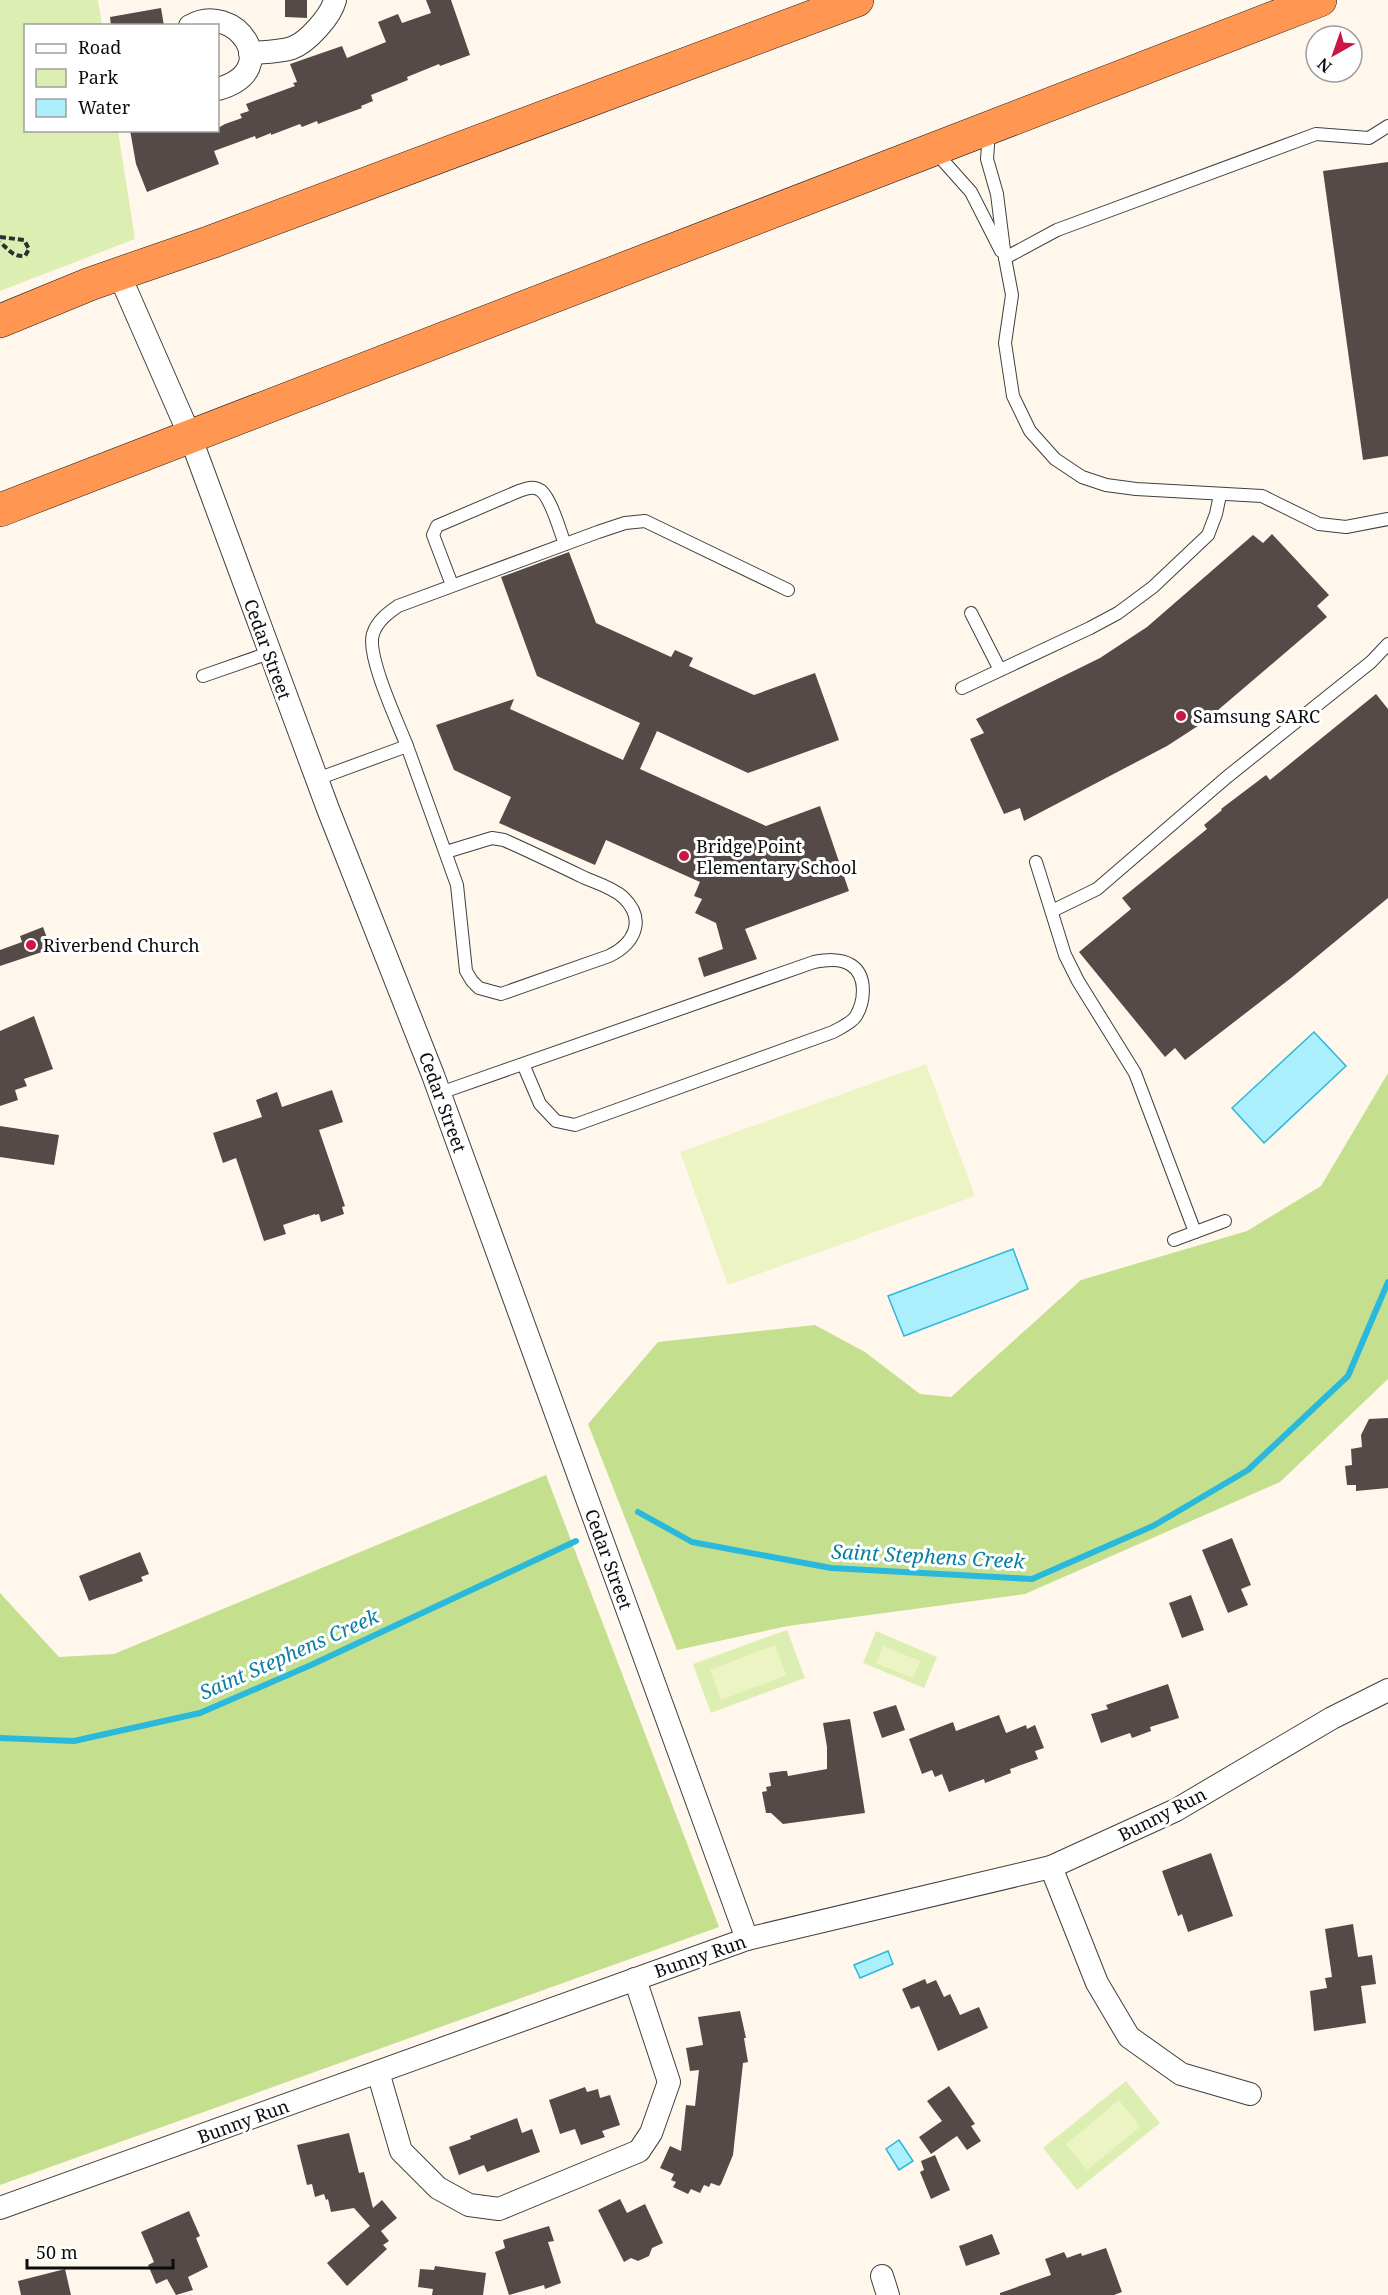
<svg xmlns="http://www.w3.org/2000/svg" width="1388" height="2295" font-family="'Noto Serif',serif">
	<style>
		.green { fill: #ddeeb2 }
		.forest { fill: #c4e08f }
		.pitch { fill: #edf4c4 }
		.water { fill: #abeefc; stroke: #2ab8db; stroke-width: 1.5 }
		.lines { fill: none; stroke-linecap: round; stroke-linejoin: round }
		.stream { stroke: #2ab8db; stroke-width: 6 }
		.building { fill: #564a48 }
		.service-casing { stroke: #404040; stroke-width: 14 }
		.minor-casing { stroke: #404040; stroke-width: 24 }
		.trunk-casing { stroke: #1e1e1e; stroke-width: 34 }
		.path { stroke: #2f2f2f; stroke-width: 4; stroke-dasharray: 6 3; stroke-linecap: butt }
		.service { stroke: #fff; stroke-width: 12 }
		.minor { stroke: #fff; stroke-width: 22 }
		.trunk { stroke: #ff9753; stroke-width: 33 }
		.poi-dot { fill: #ca1744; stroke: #fff; stroke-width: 2 }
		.labels { text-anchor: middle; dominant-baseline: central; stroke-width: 6; stroke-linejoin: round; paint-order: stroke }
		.street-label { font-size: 18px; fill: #0d0d0d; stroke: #fff }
		.poi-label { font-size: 18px; fill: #0d0d0d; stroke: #fff; text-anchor: start }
		.water-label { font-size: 20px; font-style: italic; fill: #0a7fa2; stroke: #fff }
	</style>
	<rect width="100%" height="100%" fill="#fff7ec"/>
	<!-- green -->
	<g class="green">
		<path d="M0 0H98L102 25 26 26V130L118 131 135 239 0 291Z"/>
		<path d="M787 1630 805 1678 711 1713 693 1664Z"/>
		<path d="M876 1631 937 1657 924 1688 863 1663Z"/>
		<path d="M1126 2081 1160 2123 1077 2190 1043 2148Z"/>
	</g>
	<!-- forest -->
	<g class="forest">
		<path d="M1388 1073V1379L1280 1482 1025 1594 788 1626 677 1650 588 1424 658 1342 815 1325 865 1352 920 1394 951 1397 1081 1280 1247 1231 1321 1186Z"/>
		<path d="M546 1475 719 1927 0 2185V1593L59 1657 114 1654Z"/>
	</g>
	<!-- pitch -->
	<g class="pitch">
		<path d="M926 1064 975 1196 728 1285 680 1152Z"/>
		<path d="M775 1645 786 1675 721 1700 710 1670Z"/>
		<path d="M883 1646 920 1661 913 1678 876 1663Z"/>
		<path d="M1119 2100 1140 2127 1087 2170 1066 2144Z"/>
	</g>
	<!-- water -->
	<g class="water">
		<path d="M1314 1032 1346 1066 1264 1143 1232 1108Z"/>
		<path d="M1013 1249 1028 1289 904 1336 888 1296Z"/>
		<path d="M888 1951 893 1964 860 1978 854 1965Z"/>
		<path d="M899 2140 913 2161 899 2170 886 2149Z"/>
	</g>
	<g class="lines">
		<!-- stream -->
		<g class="stream">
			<path d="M638 1512 692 1542 831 1568 1032 1579 1153 1526 1248 1470 1348 1376 1388 1282"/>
			<path d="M0 1738 74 1741 200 1713 311 1665 576 1541"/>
		</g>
	</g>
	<!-- building -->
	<g class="building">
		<path d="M285 0H307V18L285 17Z"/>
		<path d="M426 0H451L470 55 440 66 439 64 407 77 408 80 371 95 373 101 361 106 362 108 318 124 317 121 302 127 300 124 271 135V133L256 139 255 136 214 151 219 164 147 192 136 164 130 130H218V128L225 124 242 118 240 114 249 111 246 104 295 86 293 83 297 82 290 64 342 46 347 58 386 42 378 22 398 14 402 23 431 13Z"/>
		<path d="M161 8 164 26H111L110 17Z"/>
		<path d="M1388 162V456L1363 460 1323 171Z"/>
		<path d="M1272 534 1329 595 1317 606 1327 617 1204 722 1167 746 1024 821 1020 808 1004 814 970 739 984 733 976 719 1100 658 1147 627 1253 535 1263 543Z"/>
		<path d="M569 552 596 623 671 657 675 650 693 658 689 666 754 695 815 673 839 740 748 773 657 731 640 769 766 826 820 806 849 891 745 929 757 959 704 977 698 958 723 949 716 923 695 913 702 899 694 896 700 882 606 840 595 865 499 823 511 797 454 770 436 725 514 699 510 709 623 760 640 723 537 676 501 577Z"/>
		<path d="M1376 694 1388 709V898L1291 978 1185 1060 1175 1048 1165 1057 1079 952 1131 909 1122 898 1207 829 1204 825 1222 810 1221 809 1266 775 1270 780Z"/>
		<path d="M43 927 51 949 0 966V950L22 942 20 936Z"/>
		<path d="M34 1016 53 1069 24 1079 27 1086 15 1090 18 1100 0 1106V1031Z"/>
		<path d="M332 1090 343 1122 319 1130 345 1206 342 1207 344 1214 321 1222 319 1214 315 1215V1214L283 1225 286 1234 264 1241 236 1158 223 1163 213 1133 262 1117 256 1100 277 1092 282 1107Z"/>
		<path d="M0 1126 59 1135 54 1165 0 1157Z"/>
		<path d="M1388 1418V1488L1356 1491V1485H1347L1345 1466 1352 1465 1351 1449 1362 1447 1361 1435 1369 1419Z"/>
		<path d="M1232 1538 1251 1585 1241 1589 1248 1605 1228 1613 1202 1550Z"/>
		<path d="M140 1552 149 1574 141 1577 143 1581 89 1601 79 1576Z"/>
		<path d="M1191 1595 1204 1630 1182 1638 1169 1603Z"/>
		<path d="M1168 1684 1179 1718 1150 1727 1151 1731 1132 1738 1130 1733 1101 1743 1091 1714 1108 1709 1106 1705Z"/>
		<path d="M896 1705 905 1730 882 1738 873 1712Z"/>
		<path d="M999 1715 1006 1733 1026 1725 1027 1729 1035 1725 1044 1748 1035 1751 1038 1759 1010 1769 1011 1773 985 1783 984 1779 949 1792 942 1774 935 1777 932 1770 922 1774 909 1739 953 1722 956 1731Z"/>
		<path d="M850 1719 865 1813 783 1824 771 1813H766L762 1792 767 1791 766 1787 771 1786 769 1773 783 1771H787L788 1776 827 1769V1747L823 1723Z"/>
		<path d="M1211 1853 1233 1916 1188 1932 1182 1914 1178 1916 1162 1871Z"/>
		<path d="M1353 1924 1358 1957 1372 1955 1376 1984 1361 1986 1366 2023 1314 2031 1310 1991 1327 1988 1325 1978 1332 1977 1325 1929Z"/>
		<path d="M925 1979 927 1984 936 1980 944 1997 950 1994 960 2015 979 2007 988 2028 938 2051 919 2006 911 2009 902 1989Z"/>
		<path d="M740 2011 746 2038H744L748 2062 743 2063 733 2155 721 2184 719 2186 711 2183 709 2187 704 2185 700 2193 691 2189 688 2194 673 2187 676 2182 671 2180 674 2174 660 2168 670 2146 681 2151 686 2105 695 2106 699 2070 690 2071 686 2048 703 2045 698 2017Z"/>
		<path d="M949 2086 975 2124 971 2126 981 2141 967 2150 957 2136 931 2154 919 2137 942 2121 927 2101Z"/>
		<path d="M585 2087 587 2092 598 2089 600 2098 610 2095 620 2125 602 2131 605 2137 581 2145 575 2129 560 2134 549 2100Z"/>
		<path d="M517 2118 522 2133 532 2129 540 2152 487 2172 484 2165 459 2175 449 2147 471 2139 470 2136Z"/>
		<path d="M349 2133 359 2173 364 2172 373 2208 382 2200 397 2218 381 2231 389 2241 383 2245 387 2249 347 2286 327 2263 370 2226 354 2208 331 2212 328 2199 326 2200 324 2194 315 2197 312 2184 307 2185 297 2145Z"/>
		<path d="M935 2155 950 2190 931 2199 920 2172 924 2170 921 2161Z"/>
		<path d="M620 2199 627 2213 645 2204 663 2243 652 2248 649 2256 638 2261 631 2258 624 2262 598 2210Z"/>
		<path d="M189 2211 200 2236 196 2238 208 2267 188 2277 193 2290 176 2295 167 2279 156 2284 148 2265 154 2262 141 2232Z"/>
		<path d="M549 2226 554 2241 548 2242 561 2283 545 2289 544 2285 509 2295 495 2252 505 2248 503 2240Z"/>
		<path d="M992 2234 1000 2254 966 2266 959 2246Z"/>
		<path d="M1106 2248 1122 2292 1114 2295H1000V2293L1051 2275 1045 2259 1064 2252 1067 2258 1081 2253 1082 2256Z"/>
		<path d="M435 2266 486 2273 483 2295H432L433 2289 418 2287 420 2269 434 2270Z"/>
		<path d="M65 2269 71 2295H21L18 2281Z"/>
	</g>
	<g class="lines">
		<defs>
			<g id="service">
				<path d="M989 132 987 159 997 194 1005 258 1012 295 1005 343 1013 396 1030 431 1055 459 1082 477 1106 485 1136 489 1262 496 1319 524 1346 527 1388 519"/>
				<path d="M934 153 938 155 971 192 1001 251"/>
				<path d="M1005 258 1057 230 1316 134 1369 138 1388 126"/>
				<path d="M452 585 433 535 437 526 519 491C525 489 532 486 538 489 550 493 560 532 565 544"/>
				<path d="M971 613 1000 670"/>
				<path d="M203 676 269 653"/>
				<path d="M962 688 1090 628 1118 613 1153 587 1208 535 1216 514 1220 495"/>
				<path d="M407 746 457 885 466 971 472 981 479 988 501 994 609 956C634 944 647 920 623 897 613 888 597 883 585 878 558 865 531 852 504 840L492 838 446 852"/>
				<path d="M317 779 407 746C398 723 366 655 373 634 377 621 388 613 398 606L598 532 625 523 645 521 788 590"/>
				<path d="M1036 862 1065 955 1078 981 1135 1073 1195 1232"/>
				<path d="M1052 911 1097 889 1227 777 1371 662 1388 644"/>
				<path d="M440 1093 814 962C826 960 840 958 851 965 867 975 865 1001 856 1016 852 1023 840 1028 833 1032L575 1125 556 1121 540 1104 523 1064"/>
				<path d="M1174 1240 1225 1221"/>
			</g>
			<g id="minor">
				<path d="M190 26C234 0 286 70 218 89"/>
				<path d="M250 53C264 52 280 52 292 48 308 42 331 16 335 0"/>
				<path d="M119 274 190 436 328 809 433 1075 747 1939"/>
				<path d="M1051 1867 1097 1983 1129 2037 1181 2074 1250 2094"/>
				<path d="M378 2072 401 2151 438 2188 469 2205 499 2209 639 2151 651 2133 669 2082 635 1979"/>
				<path d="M0 2208 747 1939 1051 1867 1176 1810 1332 1718 1388 1690"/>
				<path d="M882 2276 888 2295"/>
			</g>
			<g id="trunk">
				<path d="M0 321 90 284 211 242 857 0"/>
				<path d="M0 510 1320 0"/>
			</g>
		</defs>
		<!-- service casing -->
		<use href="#service" class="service-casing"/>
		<!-- minor casing -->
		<use href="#minor" class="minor-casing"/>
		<!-- trunk casing -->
		<use href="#trunk" class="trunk-casing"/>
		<!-- path -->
		<path class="path" d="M0 237 24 240 29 249 25 256C13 257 9 250 0 242"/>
		<!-- service -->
		<use href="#service" class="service"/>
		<!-- minor -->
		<use href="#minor" class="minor"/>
		<!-- trunk -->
		<use href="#trunk" class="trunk"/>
	</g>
	<!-- markers -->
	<g class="poi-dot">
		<circle cx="1181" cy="716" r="6"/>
		<circle cx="684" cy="856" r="6"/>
		<circle cx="31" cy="945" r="6"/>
	</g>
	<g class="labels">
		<!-- street labels -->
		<g class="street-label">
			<text transform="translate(268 649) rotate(70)">Cedar Street</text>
			<text transform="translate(443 1102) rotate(70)">Cedar Street</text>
			<text transform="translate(609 1559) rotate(70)">Cedar Street</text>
			<text transform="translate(1162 1814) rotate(-27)">Bunny Run</text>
			<text transform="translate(700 1956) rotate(-19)">Bunny Run</text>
			<text transform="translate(243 2121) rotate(-20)">Bunny Run</text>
		</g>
		<!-- poi labels -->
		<g class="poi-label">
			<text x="1193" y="716">Samsung SARC</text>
			<text x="696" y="846">Bridge Point<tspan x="696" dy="21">Elementary School</tspan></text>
			<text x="43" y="945">Riverbend Church</text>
		</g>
		<!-- water labels -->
		<g class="water-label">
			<text transform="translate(928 1556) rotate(3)">Saint Stephens Creek</text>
			<text transform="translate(289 1654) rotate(-24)">Saint Stephens Creek</text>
		</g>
	</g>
	<!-- legend -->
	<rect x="24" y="24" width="195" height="108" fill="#ffffff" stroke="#9e9e9e" stroke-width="1.5"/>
	<rect x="36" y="44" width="30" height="9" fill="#ffffff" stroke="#9e9e9e" stroke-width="1.5"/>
	<text x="78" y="54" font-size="18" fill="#0d0d0d">Road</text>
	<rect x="36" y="69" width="30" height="18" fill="#ddeeb2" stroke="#9e9e9e" stroke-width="1.5"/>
	<text x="78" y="84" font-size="18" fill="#0d0d0d">Park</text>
	<rect x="36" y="99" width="30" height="18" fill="#abeefc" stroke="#9e9e9e" stroke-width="1.5"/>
	<text x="78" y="114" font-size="18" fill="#0d0d0d">Water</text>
	<!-- north arrow -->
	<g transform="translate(1334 54) rotate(220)"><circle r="28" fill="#ffffff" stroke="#9e9e9e" stroke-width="1.5"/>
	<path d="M0-4.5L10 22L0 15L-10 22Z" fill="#ca1744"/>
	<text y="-9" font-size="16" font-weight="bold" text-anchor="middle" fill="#0d0d0d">N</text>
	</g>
	<!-- scale -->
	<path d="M27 2259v9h146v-9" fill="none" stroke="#0d0d0d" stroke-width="3"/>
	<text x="36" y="2259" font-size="18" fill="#0d0d0d" stroke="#ffffff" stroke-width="4.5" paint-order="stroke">50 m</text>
</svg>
